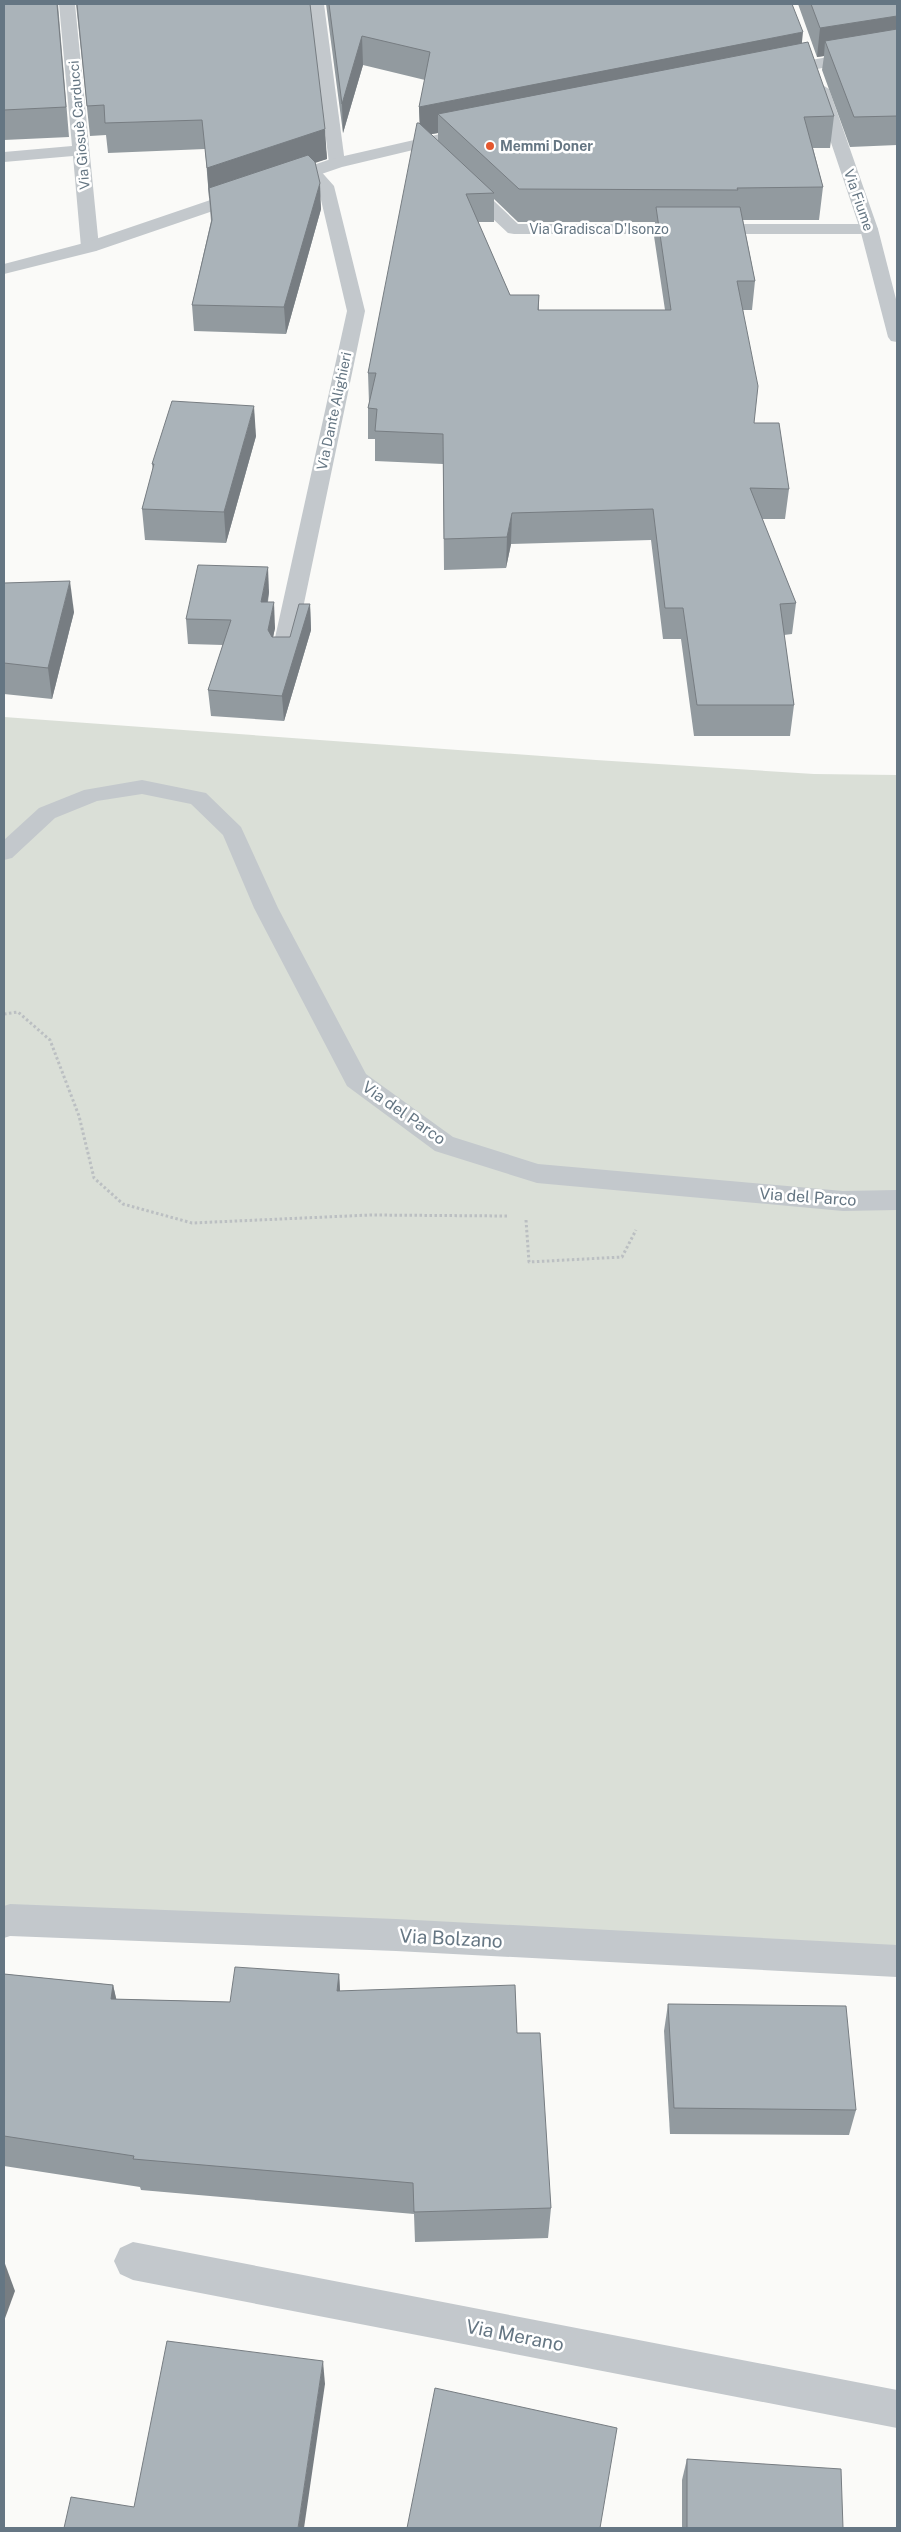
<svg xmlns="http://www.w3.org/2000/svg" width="901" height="2532" font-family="'Public Sans',sans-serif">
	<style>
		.green { fill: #dadfd7 }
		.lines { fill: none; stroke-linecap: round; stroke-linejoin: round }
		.path { stroke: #bbbfc2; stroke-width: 3; stroke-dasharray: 2.5 2.5; stroke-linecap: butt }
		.minor { fill: #c3c8cc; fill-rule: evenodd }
		.tertiary { fill: #c3c8cc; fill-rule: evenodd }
		.wall { fill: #929a9f; fill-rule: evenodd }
		.shaded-wall { fill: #777d82 }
		.building { fill: #aab3b9; stroke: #777d82 }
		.poi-dot { fill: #e4572e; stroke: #fff; stroke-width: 2 }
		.labels { text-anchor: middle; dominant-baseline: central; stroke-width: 5; stroke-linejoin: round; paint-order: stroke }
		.far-street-label { font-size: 14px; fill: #657683; stroke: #fff }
		.far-poi-label { font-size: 14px; font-weight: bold; fill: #657683; stroke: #fff; text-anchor: start }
		.street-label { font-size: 16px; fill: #657683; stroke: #fff }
		.near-street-label { font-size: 19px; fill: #657683; stroke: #fff }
	</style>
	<rect width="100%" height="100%" fill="#fafaf8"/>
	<!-- green -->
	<path class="green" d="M4 717 596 760 814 774 897 775V1961L396 1935 10 1920 4 1922Z"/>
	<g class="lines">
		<!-- path -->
		<g class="path">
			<path d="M4 1014 18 1012 50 1040 79 1116 94 1178 123 1204 192 1223 370 1215 509 1216"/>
			<path d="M526 1220 529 1262 622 1257 636 1230"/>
		</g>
		<!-- minor -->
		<g class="minor">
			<path d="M59 4H75L99 247 96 251H84L81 247 73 156 4 162V152L72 146Z"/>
			<path d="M309 4H324L345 163 337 168 329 163Z"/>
			<path d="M897 45V55L811 70 803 65 811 60Z"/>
			<path d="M312 167 318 168 334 186 365 311 293 656 290 661 282 662 274 661 271 656 347 311 318 187 304 172 306 168Z"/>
			<path d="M467 180 473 181 518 224H869L875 225 878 229 875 233 869 234H514L508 233 461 189 459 185 461 181Z"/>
			<path d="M142 780 206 793 241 827 278 908 366 1074 453 1137 538 1164 843 1191 897 1190V1210L843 1211 537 1183 435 1151 347 1086 254 908 223 835 191 804 142 794 97 801 55 818 12 858 4 860V840L39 808 84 790Z"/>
			<path d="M10 1904 396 1919 897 1945V1977L396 1951 10 1936 4 1938V1906Z"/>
			<path d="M133 2242 897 2390V2428L133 2280 120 2274 114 2261 120 2248Z"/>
		</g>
		<!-- tertiary -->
		<g class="tertiary">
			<path d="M821 84 829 89 878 229 897 303V342L891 341 888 337 860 229 813 89Z"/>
			<path d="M449 132 457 137 455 140 342 167 96 251 4 274V264L84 243 331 159Z"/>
		</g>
	</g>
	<!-- wall -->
	<g class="wall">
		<path d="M4 4H58L69 137 4 140Z"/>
		<path d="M76 4H310L327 159 315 162 321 209 286 334 194 331 192 305 211 221 205 149 108 153 106 135 90 136Z"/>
		<path d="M326 4H792L802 43 834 116 830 148H813L823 187 819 220H743L755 281 752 310H743L754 423 789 489 785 519H762L796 603 792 634 784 635 794 705 790 736H694L681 639H663L651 540 511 544 506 568 444 570 443 464 375 461V439H368V408L369 403 368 373 420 123 419 107 425 80 363 65 343 133ZM438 133V141L431 134ZM494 199 518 222H655L654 236 665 310H539V295H510L478 222H494Z"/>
		<path d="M798 4H897V145L850 147 822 70 824 56 817 57Z"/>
		<path d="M256 436 226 543 145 540 142 509 153 470 152 464Z"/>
		<path d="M4 583 74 612 52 699 4 694Z"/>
		<path d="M269 592 268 602 275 628 273 637H290L310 604 311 630 284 721 211 716 208 690 223 645 188 644 186 619Z"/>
		<path d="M4 1974 113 1985 116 1999 230 2002 339 1974 340 1991 517 2033 551 2208 548 2238 415 2242 414 2214 141 2190 140 2187 4 2166Z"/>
		<path d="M668 2004 856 2110 849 2135 670 2134 664 2031Z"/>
		<path d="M687 2459 843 2528H682V2480Z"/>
	</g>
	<!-- shaded-wall -->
	<g class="shaded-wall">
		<path d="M897 16V44L825 41 824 56 817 57 820 28Z"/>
		<path d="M803 32 800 61 438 114V133L420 136 419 107Z"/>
		<path d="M362 36 363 65 343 133 342 104Z"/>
		<path d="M325 129 327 159 209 198 207 168Z"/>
		<path d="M320 183 321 209 286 334 284 307Z"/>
		<path d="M254 406 256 436 226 543 224 512Z"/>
		<path d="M512 513 511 544 506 568 507 537Z"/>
		<path d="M268 567 269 592 263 627 261 602Z"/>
		<path d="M70 581 74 612 52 699 48 668Z"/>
		<path d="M274 602 275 628 269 656 268 630Z"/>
		<path d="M310 604 311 630 284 721 282 696Z"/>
		<path d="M339 1974 341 2008 337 1991Z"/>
		<path d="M113 1985 121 2019 111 1999Z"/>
		<path d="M4 2261 15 2291 4 2321Z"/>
		<path d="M323 2361 325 2384 304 2528H298Z"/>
	</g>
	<!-- building -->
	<g class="building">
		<path d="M4 4H57L66 107 4 110Z"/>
		<path d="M77 4H310L325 129 207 168 202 120 105 123 104 105 87 106Z"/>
		<path d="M329 4H792L803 32 419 107 430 52 362 36 342 104Z"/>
		<path d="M811 4H897V16L820 28Z"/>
		<path d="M897 29V116L854 117 825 41Z"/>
		<path d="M808 42 834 116 804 117 823 187 737 188 738 190 519 189 438 114Z"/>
		<path d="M417 123H419L494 193 466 194 510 295H539L538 310H671L656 207H740L755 281H737L758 386 754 423H779L789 489 750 488 796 603 780 604 794 705H697L683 608H665L653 509 512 513 507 537 444 539 443 434 375 431 377 409 368 408 376 373H368Z"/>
		<path d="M308 155 315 162 320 183 284 307 192 305 212 220 209 188Z"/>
		<path d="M172 401 254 406 224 512 142 509 154 464H152Z"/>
		<path d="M198 565 268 567 261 602H274L268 630 272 637H290L299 604H310L282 696 208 690 231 620 186 619Z"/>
		<path d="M70 581 48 668 4 663V583Z"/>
		<path d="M235 1967 339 1974 337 1991 515 1985 517 2033H540L551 2208 414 2212 413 2183 133 2159 134 2156 4 2136V1974L113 1985 111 1999 230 2002Z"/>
		<path d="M668 2004 846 2006 856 2110 674 2108Z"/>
		<path d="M167 2341 323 2361 298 2528H64L71 2497 134 2507Z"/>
		<path d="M435 2388 617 2428 600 2528H407Z"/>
		<path d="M687 2459 841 2469 843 2528H687Z"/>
	</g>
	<!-- markers -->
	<circle class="poi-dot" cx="490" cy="146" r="5"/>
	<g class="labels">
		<!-- far-street labels -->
		<g class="far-street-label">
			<text transform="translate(79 125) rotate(-95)">Via Giosuè Carducci</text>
			<text transform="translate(859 200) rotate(71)">Via Fiume</text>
			<text x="599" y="229">Via Gradisca D'Isonzo</text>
			<text transform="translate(334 411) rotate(-78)">Via Dante Alighieri</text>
		</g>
		<!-- far-poi labels -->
		<g class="far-poi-label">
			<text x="500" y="146">Memmi Doner</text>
		</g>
		<!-- street labels -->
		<g class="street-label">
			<text transform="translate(404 1113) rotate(35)">Via del Parco</text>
			<text transform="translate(808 1197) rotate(4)">Via del Parco</text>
		</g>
		<!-- near-street labels -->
		<g class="near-street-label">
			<text transform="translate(451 1938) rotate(3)">Via Bolzano</text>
			<text transform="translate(515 2335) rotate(11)">Via Merano</text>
		</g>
	</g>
	<!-- border -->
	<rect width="901" height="2532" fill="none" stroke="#657683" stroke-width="10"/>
</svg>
